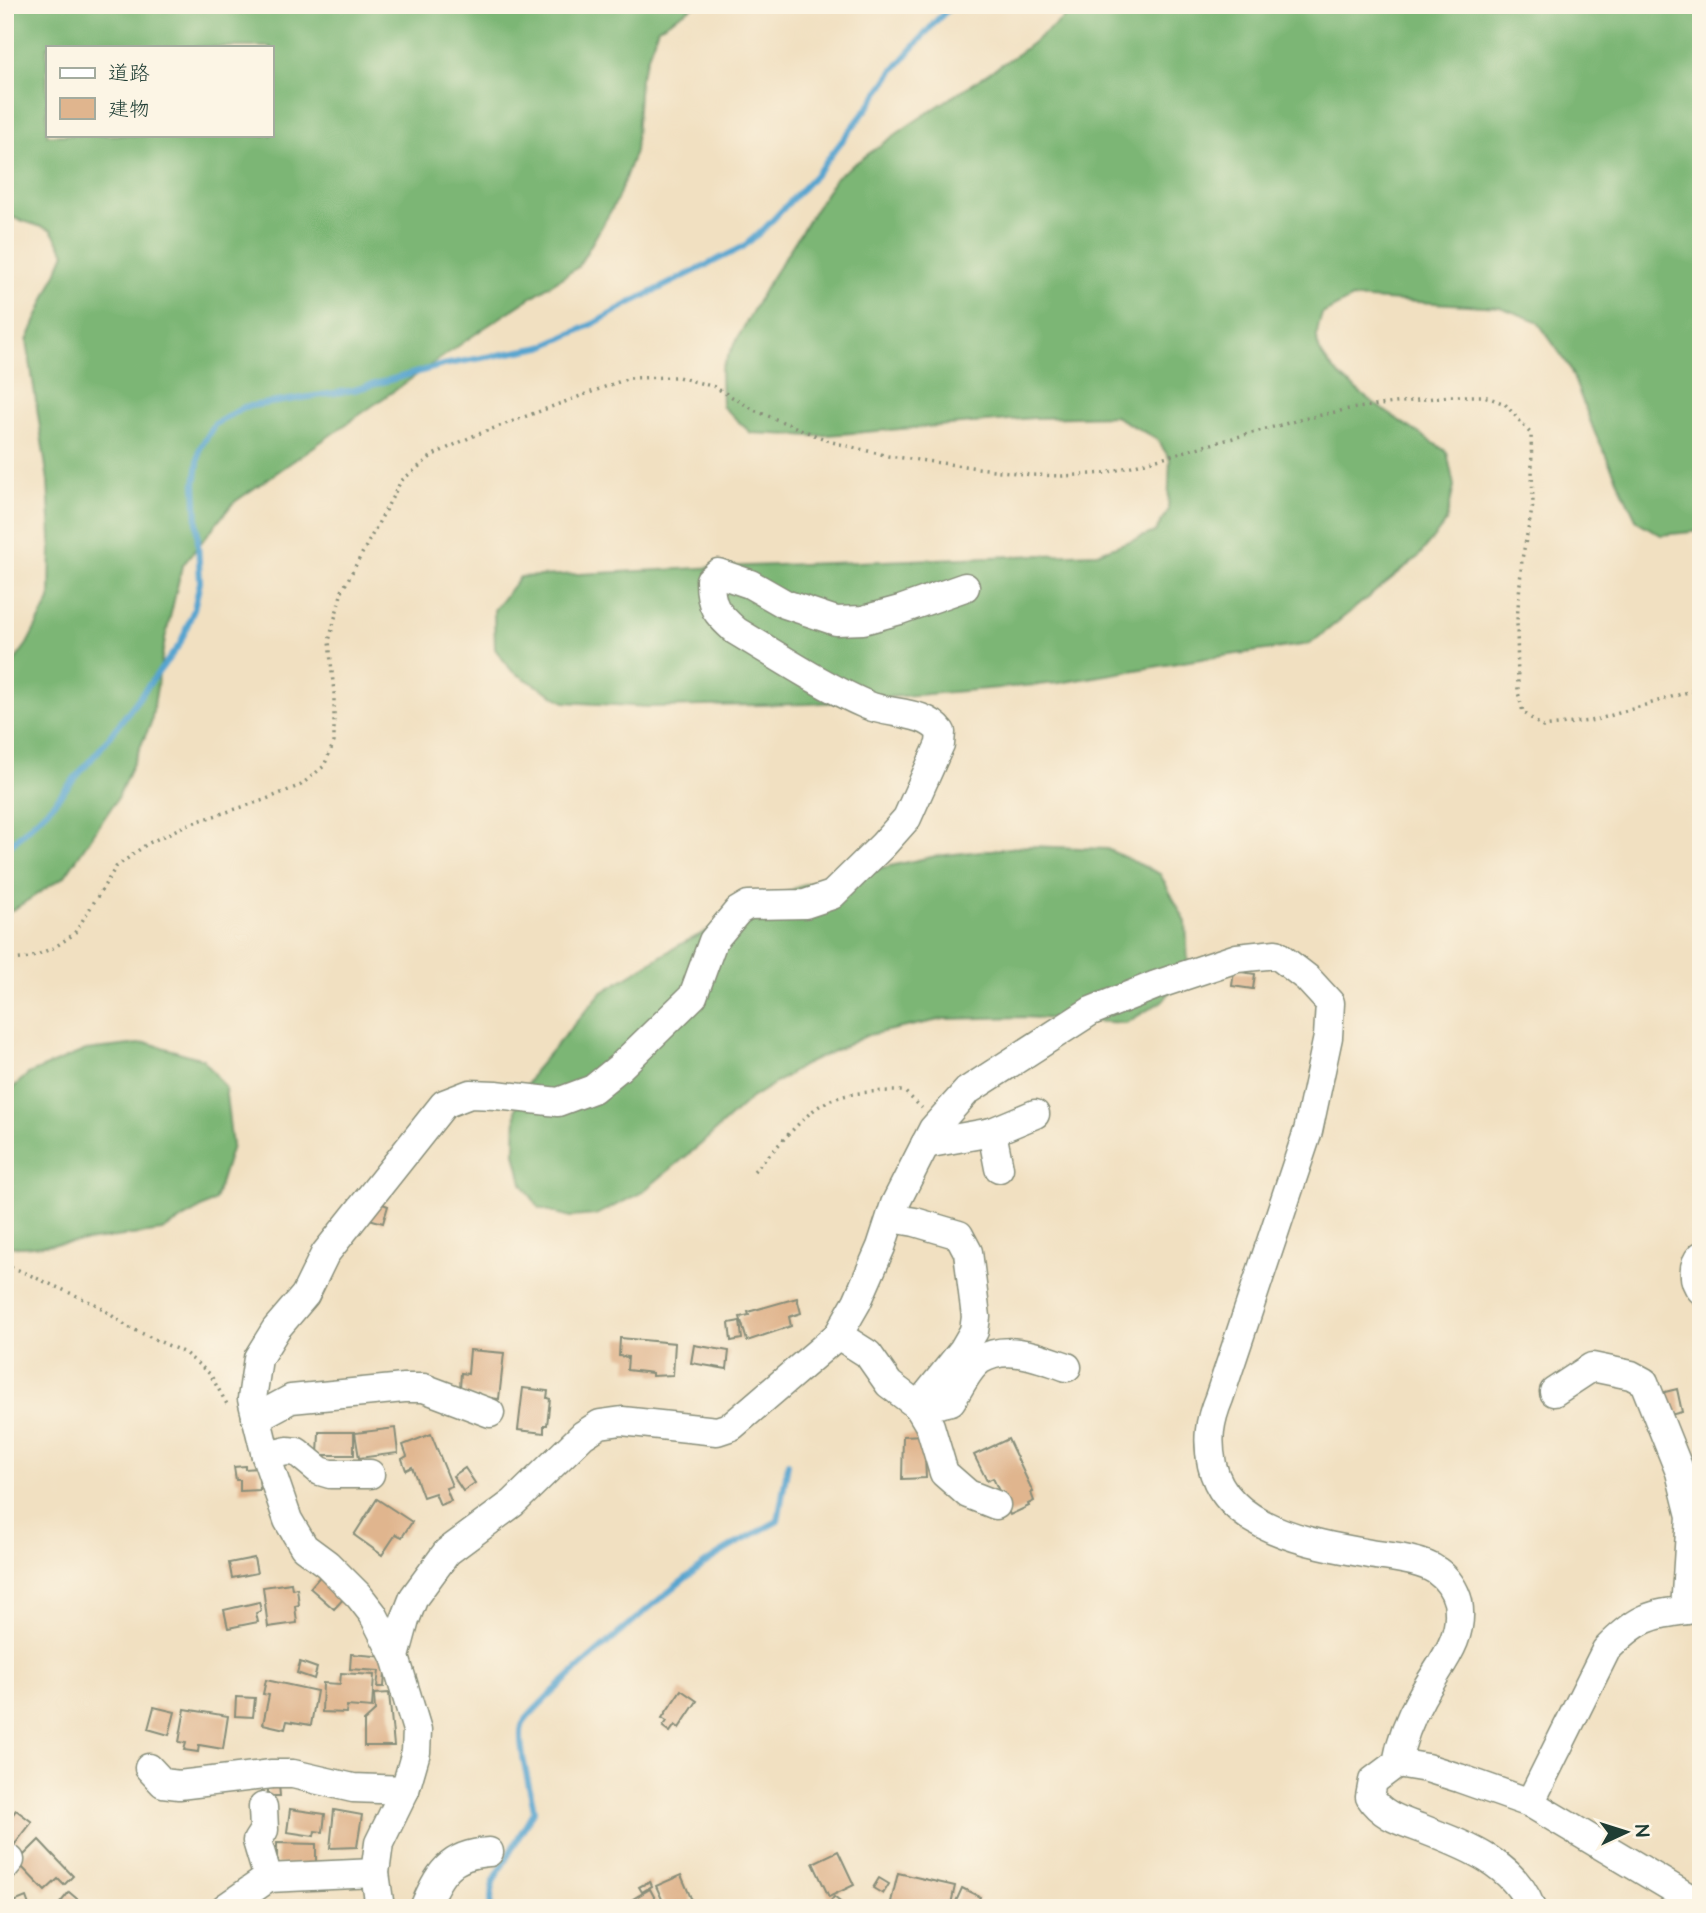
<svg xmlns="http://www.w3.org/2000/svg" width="1706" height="1913" viewBox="0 0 1706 1913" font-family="'Architects Daughter','Klee One',sans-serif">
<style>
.forest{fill:#7bb674;stroke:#4d7a54;stroke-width:2;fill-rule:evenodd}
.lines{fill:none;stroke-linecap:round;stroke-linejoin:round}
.stream{stroke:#56a4cf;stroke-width:6}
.building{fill:#e0b58e}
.minor-casing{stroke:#888e7a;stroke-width:31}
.path{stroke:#888e7a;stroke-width:3.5;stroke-dasharray:2 5;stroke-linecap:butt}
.minor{stroke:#fff;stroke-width:28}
</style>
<rect width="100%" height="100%" fill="#fcf5e5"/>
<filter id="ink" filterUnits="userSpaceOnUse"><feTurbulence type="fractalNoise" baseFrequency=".0143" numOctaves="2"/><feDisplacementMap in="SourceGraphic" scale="14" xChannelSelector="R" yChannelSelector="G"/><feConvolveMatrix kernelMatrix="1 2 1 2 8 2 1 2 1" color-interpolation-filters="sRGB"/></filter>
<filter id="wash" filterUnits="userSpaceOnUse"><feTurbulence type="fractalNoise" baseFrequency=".00686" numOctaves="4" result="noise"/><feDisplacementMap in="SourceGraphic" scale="28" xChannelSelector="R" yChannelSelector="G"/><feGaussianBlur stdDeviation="1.57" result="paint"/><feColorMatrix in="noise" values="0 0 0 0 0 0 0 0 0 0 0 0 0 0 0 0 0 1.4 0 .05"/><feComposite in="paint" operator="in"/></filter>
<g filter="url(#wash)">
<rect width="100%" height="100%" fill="#f1e0c1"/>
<!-- forest -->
<g class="forest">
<path d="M5,5H696L658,28L640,79L635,151L617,200L578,267L484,328L233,503L182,566L165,639L151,723L117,799L65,876L5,915V674L27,644L50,600L51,538L48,481L27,341L65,253L51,230L5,215ZM47,47H271V135H47Z"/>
<path d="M1080,5H1701V531L1661,535L1637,521L1595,433L1569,366L1537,321L1500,307L1352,298L1322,314C1318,326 1314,339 1320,351C1336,385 1414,429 1447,452L1454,486L1446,522L1418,557L1310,644L1201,659L1059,683L810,704L649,707L565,702L512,671L495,649L494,610L520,577L720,567L1097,553L1155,532L1168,511L1170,459L1157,439L1115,416L1033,418L816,436L751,433L722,406L721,369L764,290L836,177L909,125L1022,51Z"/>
<polygon points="1028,846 1107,849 1160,874 1186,922 1188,968 1164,1000 1126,1023 1023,1017 944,1019 868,1035 804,1065 750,1099 700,1145 641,1193 596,1215 570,1217 539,1208 522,1183 515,1153 516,1108 534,1071 601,993 681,944 802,885 936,856"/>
<polygon points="148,1043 203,1059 225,1087 232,1146 215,1200 162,1231 77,1242 22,1247 5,1246 5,1095 28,1074 86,1050"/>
</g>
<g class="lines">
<!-- stream -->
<g class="stream">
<polyline points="5,850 51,806 100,749 180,644 194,609 200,582 195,484 200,448 215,424 244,407 354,390 443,365 542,347 593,324 630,303 743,247 764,229 817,173 869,106 893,71 937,20 953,5"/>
<path d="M490,1908L493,1882L534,1810C531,1791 517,1743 522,1726C527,1708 688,1573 713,1558C734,1544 756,1533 778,1521L788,1463"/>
</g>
</g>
<g id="blocks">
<!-- building -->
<g class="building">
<polygon points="1234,971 1255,974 1253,989 1232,986"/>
<polygon points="371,1200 388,1206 383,1223 366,1218"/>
<polygon points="797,1298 801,1313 789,1317 791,1326 747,1341 740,1317 749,1315 748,1312"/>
<polygon points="740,1321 742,1339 731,1341 729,1323"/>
<polygon points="620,1338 675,1343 673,1375 652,1376 652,1373 627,1370 628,1357 619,1356"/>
<polygon points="694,1345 729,1351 727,1369 691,1363"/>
<polygon points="470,1350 504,1353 499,1399 466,1395 466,1389 460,1388 461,1373 468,1374"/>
<polygon points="523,1388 548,1391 547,1398 550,1399 547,1425 544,1425 544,1433 518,1430"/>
<polygon points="1677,1389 1682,1412 1662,1417 1657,1394"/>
<polygon points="395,1428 398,1453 359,1458 355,1433"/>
<polygon points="319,1432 354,1432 354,1455 318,1455"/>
<polygon points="431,1434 452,1486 446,1488 451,1501 440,1505 435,1493 423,1497 412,1467 406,1470 402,1459 407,1456 403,1445"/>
<polygon points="924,1435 926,1478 902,1479 903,1436"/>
<polygon points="1008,1439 1033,1492 1031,1493 1034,1501 1028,1504 1029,1506 1010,1515 993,1478 987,1481 974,1455"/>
<polygon points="245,1466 245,1469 258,1468 260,1490 240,1491 240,1480 236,1480 234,1467"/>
<polygon points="465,1468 475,1483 463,1491 453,1476"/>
<polygon points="377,1499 412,1522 402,1537 396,1534 382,1555 354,1535"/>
<polygon points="254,1558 257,1573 232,1578 229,1563"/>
<polygon points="322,1574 346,1596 334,1609 310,1588"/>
<polygon points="291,1583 292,1589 297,1588 299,1605 295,1606 297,1623 268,1627 263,1587"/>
<polygon points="259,1602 261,1611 256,1613 258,1622 228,1628 224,1610"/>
<polygon points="351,1654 386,1657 384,1687 377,1687 379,1671 350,1669"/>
<polygon points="300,1662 317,1668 314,1679 297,1673"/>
<polygon points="341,1673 374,1675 372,1708 347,1706 346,1713 322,1712 323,1683 340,1684"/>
<polygon points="266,1680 317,1691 311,1725 287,1721 285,1729 263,1724 269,1695 263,1694"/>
<polygon points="681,1690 697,1701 679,1728 675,1725 670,1732 663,1727 667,1721 662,1718"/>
<polygon points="389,1693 394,1746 364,1746 364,1721 375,1711 374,1694"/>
<polygon points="236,1697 255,1698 253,1717 235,1716"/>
<polygon points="154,1707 175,1712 169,1735 148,1729"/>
<polygon points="185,1709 228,1716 223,1749 199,1745 198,1752 184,1750 186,1743 179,1742"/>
<polygon points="268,1785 279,1785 280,1796 268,1796"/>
<polygon points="290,1809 325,1814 323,1832 315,1831 314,1836 287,1832"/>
<polygon points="16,1810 32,1822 15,1844 12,1841 5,1850 5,1813 11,1817"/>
<polygon points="334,1810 362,1815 357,1847 330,1848"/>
<polygon points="39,1840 73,1876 64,1885 58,1879 45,1891 17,1862"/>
<polygon points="277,1843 316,1844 316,1865 277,1864"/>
<polygon points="838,1851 854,1885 829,1897 813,1863"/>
<polygon points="898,1873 955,1886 951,1904 945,1903 944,1908 916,1908 891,1902"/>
<polygon points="681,1875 691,1898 689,1908 666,1908 656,1886"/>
<polygon points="879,1878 889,1884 883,1894 873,1888"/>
<polygon points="650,1881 652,1886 642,1892 639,1887"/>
<polygon points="962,1888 980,1897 975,1908 953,1908"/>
<polygon points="650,1889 660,1908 623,1908 635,1901 633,1899"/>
<polygon points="69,1892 83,1904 80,1908 56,1908"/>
<polygon points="26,1897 30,1908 11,1908 9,1904"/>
<polygon points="834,1897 844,1905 842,1908 825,1908"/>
<polygon points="776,1900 784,1908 769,1908"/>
</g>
</g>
</g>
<g filter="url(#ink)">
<use href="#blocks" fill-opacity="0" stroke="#888e7a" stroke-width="2"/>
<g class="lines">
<defs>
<g id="minor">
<polyline points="992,1132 999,1168"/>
<polyline points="925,1144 992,1132 1035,1114"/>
<polyline points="891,1218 915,1222 959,1235 968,1252 976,1317 974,1331 963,1350 918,1406 930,1426 944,1473 968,1494 996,1505"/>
<path d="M1701,1256C1692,1265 1693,1281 1701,1290"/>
<path d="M838,1335L868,1354L889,1384L918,1406L934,1405L951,1401C959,1389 968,1368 980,1360C1007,1343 1041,1358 1067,1367"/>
<polyline points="1554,1392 1592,1367 1631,1375 1644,1382 1680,1472 1691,1516 1685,1610"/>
<polyline points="256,1418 291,1399 404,1388 424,1388 490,1413"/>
<polyline points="266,1456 287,1451 297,1452 320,1471 330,1474 370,1474"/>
<path d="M395,1657L373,1614L359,1596L327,1564L304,1547L288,1520L266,1456L252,1399L258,1358L276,1329L305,1295L325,1254L444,1104L470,1094L496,1095L558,1102L593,1089L620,1067L693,996L713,941L738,911L748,905L805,904L832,895L883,845L907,818L940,744L941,732C925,710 889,715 867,705C821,685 778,656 736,631C716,613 710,607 710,580L718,573L750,584L785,604L836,621L863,620L900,610L965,587"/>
<polyline points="1397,1763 1427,1768 1459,1778 1530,1803 1701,1905"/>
<polyline points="149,1768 163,1783 179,1785 272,1774 293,1774 353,1788 405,1790"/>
<path d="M1530,1803L1606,1650C1642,1613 1652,1615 1701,1608"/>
<polyline points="263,1807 264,1830 257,1841 268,1878 375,1873"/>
<polyline points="5,1866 10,1860"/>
<polyline points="225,1908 268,1878"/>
<path d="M380,1908L375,1873L379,1843L405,1790L416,1752L417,1730L395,1657L405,1620L414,1597L447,1552L513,1503L583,1435L600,1424L622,1421L717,1431L732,1426L838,1335L857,1302L881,1247L895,1204L933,1129L967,1091L1091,1011L1156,985L1237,958L1276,954L1307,978L1330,1003L1328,1037L1308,1131L1219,1398C1209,1422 1207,1440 1212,1465C1227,1532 1320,1545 1376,1555C1393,1557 1424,1561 1437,1571C1447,1578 1455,1590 1458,1602C1465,1641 1438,1666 1421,1698C1409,1719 1401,1740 1397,1763L1373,1781L1370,1797C1381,1815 1401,1821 1420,1828C1461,1844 1514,1862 1531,1908"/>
<path d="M424,1908C438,1875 449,1854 489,1852"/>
</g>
</defs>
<!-- minor casing -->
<use href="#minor" class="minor-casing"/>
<!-- path -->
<g class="path">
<polyline points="5,961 30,958 55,947 74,934 116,867 147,844 186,825 264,800 301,785 324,766 334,742 334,693 329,641 342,591 401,481 433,455 473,436 629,378 678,377 715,387 756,411 832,442 888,456 1031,475 1063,476 1106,473 1299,420 1349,409 1449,396 1484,396 1505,404 1531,434 1533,505 1522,559 1517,620 1518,692 1523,712 1543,727 1596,720 1701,688"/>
<path d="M754,1171C774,1151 793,1127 815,1109C839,1091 875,1091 904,1091L922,1108"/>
<polyline points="5,1264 97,1305 128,1327 185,1353 210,1374 228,1406"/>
</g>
<!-- minor -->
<use href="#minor" class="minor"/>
</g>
</g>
<!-- margin -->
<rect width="1706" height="1913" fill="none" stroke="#fcf5e5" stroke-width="28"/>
<!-- legend -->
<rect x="46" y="46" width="228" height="91" fill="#fcf5e5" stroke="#a4ab9e" stroke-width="2"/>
<rect x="60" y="68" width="35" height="10" fill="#ffffff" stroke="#a4ab9e" stroke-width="2"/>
<text x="108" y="80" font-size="21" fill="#1f3d34">道路</text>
<rect x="60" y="98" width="35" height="21" fill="#e0b58e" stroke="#a4ab9e" stroke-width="2"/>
<text x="108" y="116" font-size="21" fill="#1f3d34">建物</text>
<!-- north arrow -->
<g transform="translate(1626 1832) rotate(86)" stroke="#fcf5e5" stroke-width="5" paint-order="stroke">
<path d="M0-5L12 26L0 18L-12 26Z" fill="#1f3d34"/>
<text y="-10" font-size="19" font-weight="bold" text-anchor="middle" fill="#1f3d34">N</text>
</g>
</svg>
